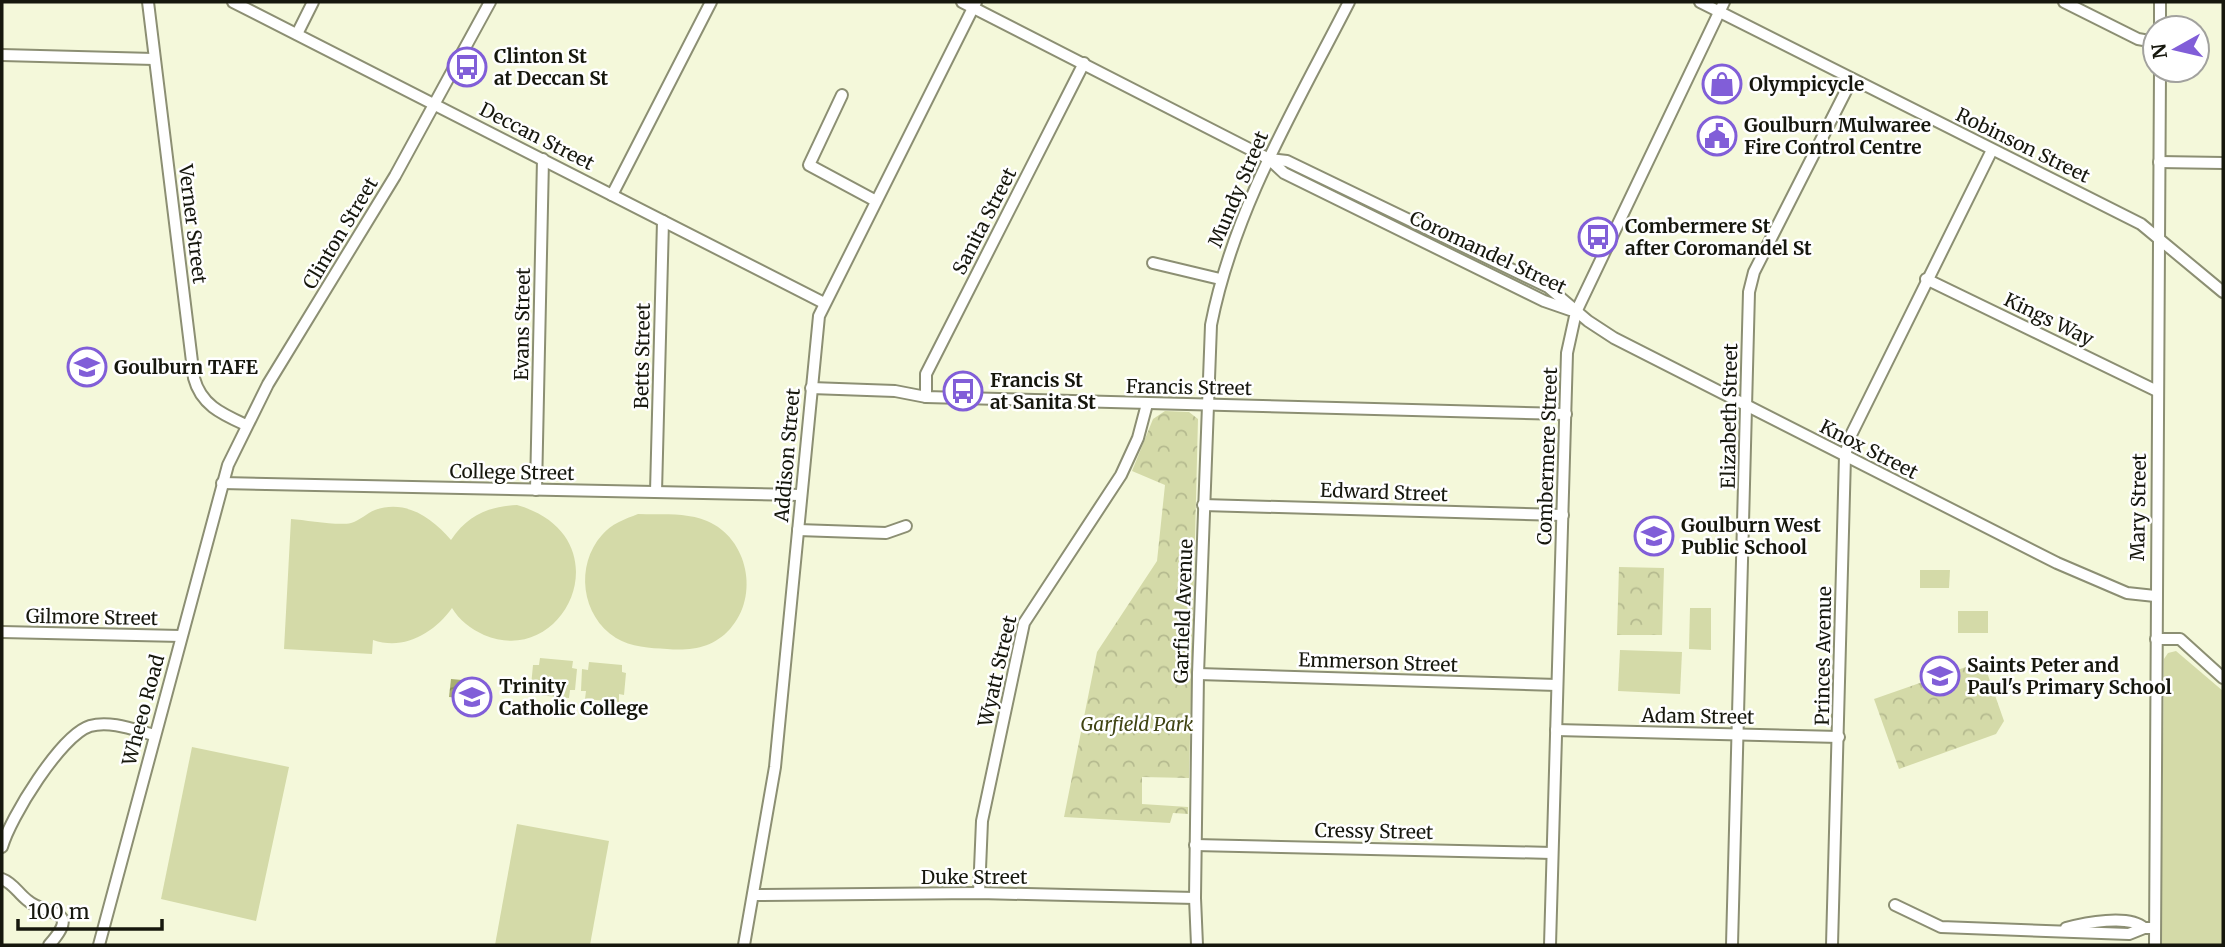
<svg xmlns="http://www.w3.org/2000/svg" width="2225" height="947" viewBox="0 0 2225 947" font-family="Merriweather,serif">
<style>
.grass{fill:#d4daa8}
.park{fill:url(#park-crowns)}
.water{fill:url(#water-waves)}
.lines{fill:none;stroke-linecap:round;stroke-linejoin:round}
.minor-casing{stroke:#8c8f73;stroke-width:14}
.minor{stroke:#fff;stroke-width:10}
.labels{text-anchor:middle;dominant-baseline:central;stroke-width:5;stroke-linejoin:round;paint-order:stroke}
.poi-label{font-size:19px;font-weight:bold;fill:#16170d;stroke:#fff;text-anchor:start}
.street-label{font-size:19px;fill:#16170d;stroke:#fff}
.park-label{font-size:19px;font-style:italic;fill:#404413;stroke:#fff}
</style>
<defs>
<pattern id="park-crowns" width="20" height="18" patternUnits="userSpaceOnUse" patternTransform="scale(1.75)"><rect width="20" height="18" fill="#d4daa8"/><path d="M2 6a3 3 0 1 1 6 0M12 15a3 3 0 1 1 6 0" fill="none" stroke="#b5ba8f"/></pattern>
<pattern id="water-waves" width="16" height="10" patternUnits="userSpaceOnUse" patternTransform="scale(1.75)"><rect width="16" height="10" fill="#a8af6f"/><path d="M0 5q4-4 8 0t8 0" fill="none" stroke="#888d5a"/></pattern>
</defs>
<rect width="100%" height="100%" fill="#f4f8da"/>
<!-- grass -->
<g class="grass">
<path d="M517,505C625,536 567,670 484,635C471,629 459,620 452,608C434,633 404,651 373,640L372,654L284,649L291,519C306,520 338,526 351,523C359,521 367,513 375,510C406,499 432,518 451,540C468,515 487,507 517,505Z"/>
<path d="M638,514C660,515 686,512 707,521C748,538 760,596 730,629C713,648 691,651 667,649C650,648 631,647 616,638C581,616 575,565 602,535C611,524 625,519 638,514Z"/>
<polygon points="1920,570 1950,570 1949,588 1920,588"/>
<polygon points="1690,608 1711,608 1711,650 1689,649"/>
<rect x="1958" y="611" width="30" height="22"/>
<polygon points="1620,650 1682,652 1680,694 1618,691"/>
<polygon points="2176,651 2223,691 2222,945 2161,945 2164,659 2168,653"/>
<polygon points="540,658 573,661 572,668 577,669 575,690 570,690 569,698 536,695 536,687 531,686 533,665 539,665"/>
<polygon points="589,662 622,665 622,672 626,673 624,695 619,694 619,702 585,699 586,691 581,691 582,669 588,670"/>
<polygon points="192,747 289,767 256,921 161,899"/>
<polygon points="517,824 609,841 590,945 495,945"/>
</g>
<!-- park -->
<g class="park">
<polygon points="1165,411 1189,412 1198,419 1189,778 1142,777 1142,804 1188,807 1188,814 1173,813 1170,823 1064,817 1097,652 1157,561 1165,485 1132,471 1153,419"/>
<polygon points="1619,567 1664,568 1662,635 1617,635"/>
<polygon points="1983,661 2004,721 1996,734 1899,769 1874,699"/>
</g>
<!-- water -->
<polygon class="water" points="451,679 484,682 482,700 449,697"/>
<g class="lines">
<defs>
<g id="minor">
<path d="M148,2L194,378C201,405 222,414 246,425"/>
<polyline points="233,2 824,303"/>
<polyline points="962,2 1269,159 1284,173 1544,301 1570,310"/>
<polyline points="1700,2 2141,224 2223,292"/>
<polyline points="2064,2 2138,39 2155,42"/>
<polyline points="2160,28 2160,2"/>
<polyline points="297,34 313,2"/>
<polyline points="2,55 154,59"/>
<polyline points="842,95 809,165 876,201"/>
<polyline points="1269,159 1287,161 1548,287 1588,321 1614,338 2057,563 2127,593 2155,596"/>
<polyline points="2159,162 2223,163"/>
<polyline points="612,195 711,2"/>
<polyline points="1153,263 1220,279"/>
<polyline points="1926,279 2157,391"/>
<polyline points="811,388 895,391 926,397 1566,414"/>
<polyline points="926,397 926,374 1084,63"/>
<polyline points="222,483 801,495"/>
<polyline points="536,490 543,159"/>
<polyline points="656,492 663,221"/>
<polyline points="1203,505 1563,515"/>
<polyline points="798,530 886,533 906,526"/>
<polyline points="2,632 181,636"/>
<polyline points="2156,639 2180,639 2223,678"/>
<polyline points="1198,674 1557,685"/>
<polyline points="1556,730 1839,737"/>
<polyline points="1195,845 1552,853"/>
<path d="M2,847C10,818 61,735 90,726C110,720 135,730 154,735"/>
<path d="M2,879C13,883 18,893 27,900C46,917 83,907 49,945"/>
<polyline points="979,893 982,821 1024,623 1121,475 1138,438 1147,404"/>
<polyline points="753,895 979,893 1195,898"/>
<polyline points="1895,905 1941,927 2129,934 2144,928 2155,928"/>
<path d="M2066,928C2084,923 2129,914 2144,928"/>
<polyline points="99,945 228,465 268,384 395,176 490,2"/>
<polyline points="744,945 775,767 819,316 976,2"/>
<path d="M1197,945L1195,898L1198,674L1211,325C1234,208 1296,106 1349,2"/>
<polyline points="1550,945 1567,353 1576,312 1724,2"/>
<polyline points="1732,945 1749,292 1754,272 1852,79"/>
<polyline points="1832,945 1845,456 1850,437 1992,150"/>
<polyline points="2155,945 2160,70"/>
</g>
</defs>
<!-- minor casing -->
<use href="#minor" class="minor-casing"/>
<!-- minor -->
<use href="#minor" class="minor"/>
</g>
<!-- icons -->
<defs>
<symbol id="bus-ring" viewBox="-11 -11 22 22"><circle r="9.5" fill="#fff" stroke="#815ed8" stroke-width="1.5"/><path d="M-5-6H5V4H4V6H2V4H-2V6H-4V4H-5ZM-3.5-4V0h7V-4ZM-3.5 1.2v1.5H-2V1.2ZM2 1.2v1.5H3.5V1.2Z" fill="#815ed8"/></symbol>
<symbol id="shop-ring" viewBox="-11 -11 22 22"><circle r="9.5" fill="#fff" stroke="#815ed8" stroke-width="1.5"/><path d="M-5-2.5h2.3a2.7 3.5 0 0 1 5.4 0H5L5.5 6h-11ZM-1.5-2.5h3a1.5 2.3 0 0 0-3 0Z" fill="#815ed8"/></symbol>
<symbol id="civic-ring" viewBox="-11 -11 22 22"><circle r="9.5" fill="#fff" stroke="#815ed8" stroke-width="1.5"/><path d="M-.6-6.5H3V-4.5H.6V-3L4-1V1h2V6H-6V1h2V-1L-.6-3ZM-1.2 2.5V6h2.4V2.5Z" fill="#815ed8"/></symbol>
<symbol id="university-ring" viewBox="-11 -11 22 22"><circle r="9.5" fill="#fff" stroke="#815ed8" stroke-width="1.5"/><path d="M0-5L7-2L0 1L-7-2ZM-4 1L0 2.5L4 1V4Q0 6-4 4Z" fill="#815ed8"/></symbol>
<symbol id="school-ring" viewBox="-11 -11 22 22"><circle r="9.5" fill="#fff" stroke="#815ed8" stroke-width="1.5"/><path d="M0-5L7-2L0 1L-7-2ZM-4 1L0 2.5L4 1V4Q0 6-4 4Z" fill="#815ed8"/></symbol>
</defs>
<g fill-rule="evenodd">
<use href="#bus-ring" x="445" y="45" width="44" height="44"/>
<use href="#shop-ring" x="1700" y="62" width="44" height="44"/>
<use href="#civic-ring" x="1695" y="114" width="44" height="44"/>
<use href="#bus-ring" x="1576" y="215" width="44" height="44"/>
<use href="#university-ring" x="65" y="345" width="44" height="44"/>
<use href="#bus-ring" x="941" y="369" width="44" height="44"/>
<use href="#school-ring" x="1632" y="514" width="44" height="44"/>
<use href="#school-ring" x="1918" y="654" width="44" height="44"/>
<use href="#school-ring" x="450" y="675" width="44" height="44"/>
</g>
<g class="labels">
<!-- poi labels -->
<g class="poi-label">
<text x="494" y="56">Clinton St<tspan x="494" dy="22">at Deccan St</tspan></text>
<text x="1749" y="84">Olympicycle</text>
<text x="1744" y="125">Goulburn Mulwaree<tspan x="1744" dy="22">Fire Control Centre</tspan></text>
<text x="1625" y="226">Combermere St<tspan x="1625" dy="22">after Coromandel St</tspan></text>
<text x="114" y="367">Goulburn TAFE</text>
<text x="990" y="380">Francis St<tspan x="990" dy="22">at Sanita St</tspan></text>
<text x="1681" y="525">Goulburn West<tspan x="1681" dy="22">Public School</tspan></text>
<text x="1967" y="665">Saints Peter and<tspan x="1967" dy="22">Paul's Primary School</tspan></text>
<text x="499" y="686">Trinity<tspan x="499" dy="22">Catholic College</tspan></text>
</g>
<!-- street labels -->
<g class="street-label">
<text transform="translate(537 136) rotate(27)">Deccan Street</text>
<text transform="translate(2023 145) rotate(26)">Robinson Street</text>
<text transform="translate(1238 189) rotate(-67)">Mundy Street</text>
<text transform="translate(984 221) rotate(-63)">Sanita Street</text>
<text transform="translate(193 224) rotate(83)">Verner Street</text>
<text transform="translate(340 233) rotate(-59)">Clinton Street</text>
<text transform="translate(1488 252) rotate(25)">Coromandel Street</text>
<text transform="translate(2049 319) rotate(26)">Kings Way</text>
<text transform="translate(522 324) rotate(-89)">Evans Street</text>
<text transform="translate(642 356) rotate(-89)">Betts Street</text>
<text transform="translate(1189 387) rotate(1)">Francis Street</text>
<text transform="translate(1729 416) rotate(-89)">Elizabeth Street</text>
<text transform="translate(1869 449) rotate(27)">Knox Street</text>
<text transform="translate(787 455) rotate(-85)">Addison Street</text>
<text transform="translate(1547 456) rotate(-88)">Combermere Street</text>
<text transform="translate(512 472) rotate(1)">College Street</text>
<text transform="translate(1384 492) rotate(2)">Edward Street</text>
<text transform="translate(2138 507) rotate(-89)">Mary Street</text>
<text transform="translate(1183 611) rotate(-88)">Garfield Avenue</text>
<text transform="translate(92 617) rotate(1)">Gilmore Street</text>
<text transform="translate(1823 656) rotate(-89)">Princes Avenue</text>
<text transform="translate(1378 662) rotate(2)">Emmerson Street</text>
<text transform="translate(997 671) rotate(-77)">Wyatt Street</text>
<text transform="translate(143 710) rotate(-75)">Wheeo Road</text>
<text transform="translate(1698 716) rotate(1)">Adam Street</text>
<text transform="translate(1374 831) rotate(1)">Cressy Street</text>
<text x="974" y="877">Duke Street</text>
</g>
<!-- park labels -->
<g class="park-label">
<text x="1137" y="724">Garfield Park</text>
</g>
</g>
<!-- border -->
<rect width="2225" height="947" fill="none" stroke="#16170d" stroke-width="7"/>
<!-- north arrow -->
<g transform="translate(2176 49) rotate(262)"><circle r="33" fill="#ffffff" stroke="#a2a29e" stroke-width="2"/>
<path d="M0-5L12 26L0 18L-12 26Z" fill="#815ed8"/>
<text y="-10" font-size="19" font-weight="bold" text-anchor="middle" fill="#16170d">N</text>
</g>
<!-- scale -->
<path d="M18 919v10h144v-10" fill="none" stroke="#16170d" stroke-width="3.5"/>
<text x="28" y="919" font-size="21" fill="#16170d" stroke="#ffffff" stroke-width="5" paint-order="stroke">100 m</text>
</svg>
